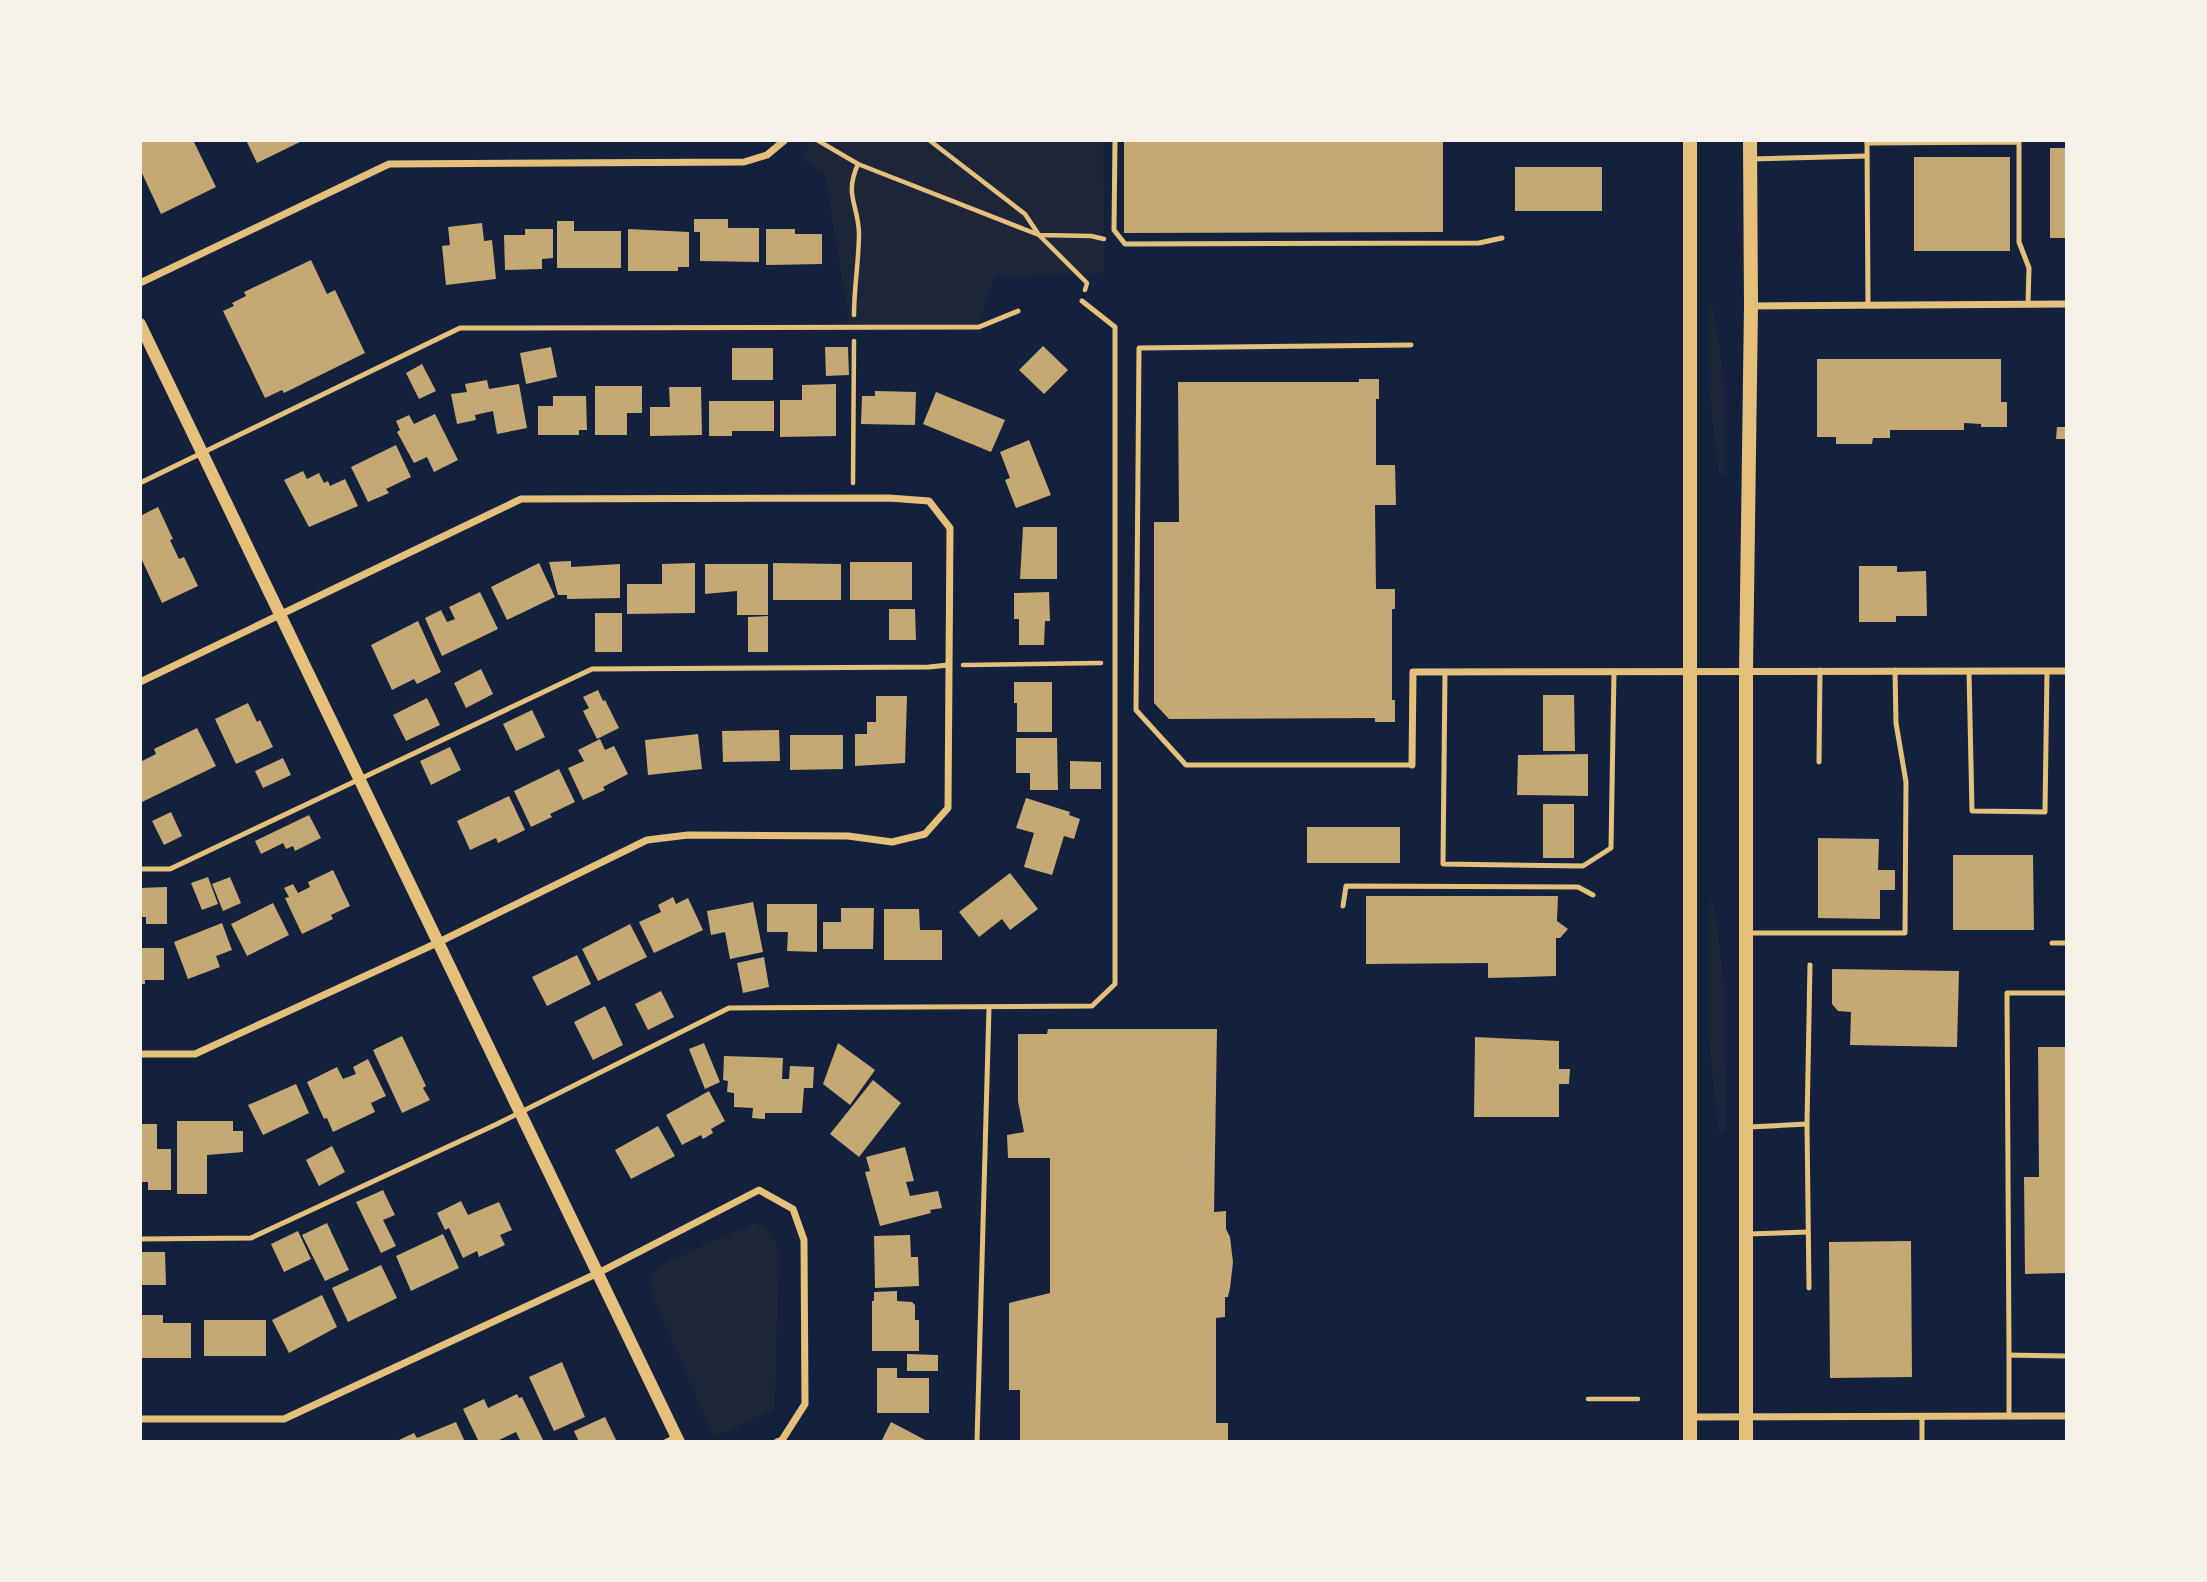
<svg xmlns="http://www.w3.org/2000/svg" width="2207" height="1582" viewBox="0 0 2207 1582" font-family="Manrope,sans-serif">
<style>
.green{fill:#1d2539}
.building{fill:#c6a872}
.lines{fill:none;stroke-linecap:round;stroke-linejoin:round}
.path{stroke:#e5c07b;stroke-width:4.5}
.service{stroke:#e5c07b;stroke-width:5}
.minor{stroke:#e5c07b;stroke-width:7}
.tertiary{stroke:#e5c07b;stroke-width:12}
.secondary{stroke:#e5c07b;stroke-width:14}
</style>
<rect width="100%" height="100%" fill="#14213d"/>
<!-- green -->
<g class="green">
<polygon points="812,140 1103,140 1104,273 994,278 979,327 850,328 825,175 800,158"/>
<polygon points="1709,305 1713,305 1725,386 1725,476 1719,476 1708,380"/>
<polygon points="1709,902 1714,902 1725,991 1726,1133 1719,1134 1709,1041"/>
<polygon points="753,1223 768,1229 780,1250 774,1409 714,1437 653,1298 651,1275 664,1264"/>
</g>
<!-- building -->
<g class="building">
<polygon points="140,140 193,140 216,187 161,214 140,169"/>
<polygon points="246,140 304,140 257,163"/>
<polygon points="1124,140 1443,140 1443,232 1124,233"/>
<rect x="2050" y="148" width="17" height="90"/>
<rect x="1914" y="157" width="96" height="94"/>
<rect x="1515" y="167" width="87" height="44"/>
<polygon points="694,219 728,219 728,228 759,228 759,262 700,261 700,232 694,232"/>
<polygon points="557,221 574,221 574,231 621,231 621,268 557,268"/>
<polygon points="482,223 484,241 492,240 496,279 446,285 442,246 450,245 448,227"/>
<polygon points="525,229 553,229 553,258 542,259 542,269 505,270 504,235 525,235"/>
<polygon points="628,229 689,232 689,267 678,267 678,271 628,271"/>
<polygon points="766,229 795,229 795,234 822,234 822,264 766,265"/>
<polygon points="311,260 327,294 335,290 365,353 284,393 282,390 265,398 223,311 234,306 232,303 246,296 244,292"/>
<polygon points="1043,346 1068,370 1044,394 1019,370"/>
<polygon points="551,347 557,377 526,384 520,353"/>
<polygon points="825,347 848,347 849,375 826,376"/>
<rect x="732" y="348" width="41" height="32"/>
<polygon points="1817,359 2001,359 2001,402 2007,402 2007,427 1981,427 1981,424 1964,423 1964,430 1890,430 1890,438 1873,438 1872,444 1836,444 1836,437 1817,437"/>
<polygon points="422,364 436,391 419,399 406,373"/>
<polygon points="1359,379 1379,379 1379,399 1376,399 1376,465 1395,465 1396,505 1375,505 1376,589 1395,589 1395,609 1392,609 1392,700 1395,700 1395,722 1375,722 1375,718 1169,719 1154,703 1154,522 1179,522 1178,382 1359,382"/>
<polygon points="487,380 489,389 519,384 527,428 497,434 493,411 475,415 476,420 457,424 451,394 467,392 465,384"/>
<polygon points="836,384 836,436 780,437 780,400 802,400 802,385"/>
<polygon points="595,386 642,386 642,413 627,413 627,435 595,435"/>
<polygon points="669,387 701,387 702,435 650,436 650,407 670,407"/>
<polygon points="875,391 916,392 915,425 861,424 862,396 875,396"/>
<polygon points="936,392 1005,420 991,452 923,424"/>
<polygon points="553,396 586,396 587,430 579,430 579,435 538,435 538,406 553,406"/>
<polygon points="709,401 774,401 774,431 732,431 732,436 709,436"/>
<polygon points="435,414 458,460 434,472 427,457 414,463 397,432 400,430 396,421 409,415 414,424"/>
<polygon points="2057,427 2067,427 2067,439 2056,439"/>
<polygon points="1029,440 1051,495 1016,508 1005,480 1010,478 1000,452"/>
<polygon points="396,445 411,477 386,489 389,493 368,502 351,467"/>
<polygon points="303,471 307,479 319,473 324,483 328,481 330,486 345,479 358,506 309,527 284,480"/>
<polygon points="158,507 173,539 170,540 179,559 184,557 198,586 162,603 140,556 140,516"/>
<polygon points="1023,527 1057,527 1057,579 1020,579"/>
<polygon points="571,561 571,567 620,564 620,598 567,599 567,595 558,595 549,562"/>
<rect x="850" y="562" width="62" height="38"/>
<polygon points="539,563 555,597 507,620 491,587"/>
<polygon points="695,563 695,613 627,614 627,584 662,584 662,564"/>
<polygon points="773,563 841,564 841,600 773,600"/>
<polygon points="705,564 768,564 768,615 737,615 737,591 705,594"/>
<polygon points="1859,566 1897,566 1897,572 1926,571 1927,616 1896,616 1896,622 1859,622"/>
<polygon points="480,592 498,629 442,656 425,618 441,610 447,622 455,619 449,607"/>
<polygon points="1049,592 1050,621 1045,621 1044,645 1019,645 1019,619 1014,619 1014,593"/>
<polygon points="889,609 915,609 916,640 889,640"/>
<rect x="595" y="613" width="27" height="39"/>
<polygon points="768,616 768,652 748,652 748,617"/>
<polygon points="418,621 441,672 417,684 414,679 392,690 371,645"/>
<polygon points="481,669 493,694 466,708 454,683"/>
<polygon points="1014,682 1052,682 1052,732 1017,732 1017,703 1014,703"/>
<polygon points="598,690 603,701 605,700 619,728 597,739 583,711 589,708 583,697"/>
<polygon points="1543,695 1574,695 1575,751 1543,751"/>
<polygon points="876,696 907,696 905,763 855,766 855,734 867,734 867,722 876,722"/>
<polygon points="427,698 440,725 406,741 393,715"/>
<polygon points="248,703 257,722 260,720 273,747 236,764 215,719"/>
<polygon points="532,710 545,737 516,751 503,724"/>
<polygon points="197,728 216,766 142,802 140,797 140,762 156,754 154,749"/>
<polygon points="779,730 780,761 723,762 722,731"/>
<polygon points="698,734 702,769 648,775 645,740"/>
<polygon points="790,735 843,735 843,769 790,770"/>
<polygon points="1016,738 1057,738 1058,790 1030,790 1030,773 1016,773"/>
<polygon points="600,739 605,750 614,746 628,774 603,787 605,790 583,800 568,768 584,761 578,750"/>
<polygon points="450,747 461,770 431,785 420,761"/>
<polygon points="1588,754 1588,796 1517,795 1518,755"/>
<polygon points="283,758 291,775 263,788 255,771"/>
<polygon points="1070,761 1101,762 1101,789 1070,789"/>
<polygon points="559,769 575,802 550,814 552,817 531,827 514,791"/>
<polygon points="509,796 525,830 498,843 496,838 470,850 457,821"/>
<polygon points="1026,798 1070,812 1069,815 1080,819 1074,839 1064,836 1052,875 1024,867 1034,833 1016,828"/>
<rect x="1543" y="804" width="31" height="54"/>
<polygon points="171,812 182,836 164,845 152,821"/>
<polygon points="309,815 321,838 295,851 293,846 286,849 283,843 261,854 255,841"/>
<rect x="1307" y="827" width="93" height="36"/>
<polygon points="1818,838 1879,839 1878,870 1895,870 1895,890 1880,890 1880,919 1818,918"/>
<polygon points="1953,855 2033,855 2034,930 1953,930"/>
<polygon points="333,870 350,906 331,915 333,919 302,934 285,898 289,897 284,888 293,884 298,893 310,887 308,882"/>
<polygon points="1010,873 1038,909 1010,930 1002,919 979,937 959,912"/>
<polygon points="208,877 218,904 202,910 191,883"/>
<polygon points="230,877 241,903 223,911 212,884"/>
<polygon points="167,887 167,924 146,924 146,917 140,917 140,888"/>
<polygon points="1366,896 1558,896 1557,921 1568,929 1560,938 1556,938 1556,976 1488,978 1488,963 1366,964"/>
<polygon points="673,897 676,904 688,898 703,930 654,953 639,922 661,912 658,905"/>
<polygon points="753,902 763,952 730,959 725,932 711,935 707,911"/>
<polygon points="273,903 289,935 247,956 231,924"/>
<polygon points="767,904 817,904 817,952 787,951 788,932 767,932"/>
<polygon points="841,908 874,908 873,949 823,949 823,922 841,922"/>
<polygon points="884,909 919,909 920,930 942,930 942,960 884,960"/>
<polygon points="222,923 232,950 216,956 220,967 188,979 174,942"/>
<polygon points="630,924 647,957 598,981 582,949"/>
<polygon points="140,948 164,948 164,980 145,980 145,984 140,984"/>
<polygon points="577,955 591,984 547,1006 532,977"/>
<polygon points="764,957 769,987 743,993 737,963"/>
<polygon points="1832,969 1959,971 1957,1047 1850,1045 1851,1012 1838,1011 1832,1004"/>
<polygon points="661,991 674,1017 648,1030 635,1004"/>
<polygon points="605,1006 623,1045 593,1060 574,1022"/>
<polygon points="1048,1029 1217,1029 1214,1212 1226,1211 1226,1229 1230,1237 1233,1262 1230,1288 1228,1297 1225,1297 1225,1317 1216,1318 1216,1423 1228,1423 1228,1442 1020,1442 1020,1390 1009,1390 1009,1303 1050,1293 1050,1158 1008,1158 1007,1135 1024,1132 1018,1101 1018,1034 1047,1034"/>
<polygon points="402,1036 426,1086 423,1088 430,1100 402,1113 373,1050"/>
<polygon points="1475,1037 1559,1041 1559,1069 1570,1069 1569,1084 1559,1084 1559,1117 1474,1117"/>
<polygon points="704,1043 720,1082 705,1089 689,1049"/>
<polygon points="838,1043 875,1070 850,1105 823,1084"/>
<polygon points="2038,1047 2067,1047 2067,1273 2025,1274 2024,1177 2039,1177"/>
<polygon points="724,1056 783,1058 782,1079 789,1079 790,1066 814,1067 813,1088 804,1088 802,1113 765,1113 765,1119 752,1118 753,1108 734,1107 734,1093 727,1092 728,1081 723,1080"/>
<polygon points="368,1059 386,1096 371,1103 375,1112 333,1132 327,1118 324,1119 307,1082 337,1067 343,1079 356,1074 353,1067"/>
<polygon points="873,1080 901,1103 859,1157 830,1134"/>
<polygon points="296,1084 309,1113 263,1135 248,1105"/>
<polygon points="709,1091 725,1121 711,1129 713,1133 703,1139 701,1135 682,1145 666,1115"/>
<polygon points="177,1121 233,1121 233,1131 243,1131 243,1152 207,1155 207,1194 177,1194"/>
<polygon points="140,1124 157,1124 157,1149 171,1149 171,1190 148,1190 148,1182 140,1182"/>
<polygon points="658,1126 675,1156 631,1179 615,1150"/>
<polygon points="332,1146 345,1172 319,1186 306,1160"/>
<polygon points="905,1147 914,1181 906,1182 910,1196 938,1191 942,1208 930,1210 931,1213 880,1226 865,1172 870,1171 866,1157"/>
<polygon points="383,1190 395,1215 383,1220 396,1246 381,1253 356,1202"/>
<polygon points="461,1201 468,1215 499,1202 512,1230 500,1235 505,1245 479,1257 477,1251 463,1258 449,1228 445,1230 437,1213"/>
<polygon points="327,1223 349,1270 325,1281 302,1235"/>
<polygon points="298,1231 311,1259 284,1272 271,1244"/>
<polygon points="443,1234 459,1268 411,1291 396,1256"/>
<polygon points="910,1235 911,1257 918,1257 919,1286 875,1288 874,1236"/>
<polygon points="1911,1241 1912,1377 1830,1378 1829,1242"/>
<polygon points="140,1252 165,1252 166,1285 140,1285"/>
<polygon points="381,1265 397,1298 348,1322 332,1288"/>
<polygon points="897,1291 897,1301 912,1302 915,1305 915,1320 919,1320 919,1351 872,1351 872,1301 874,1301 874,1292"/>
<polygon points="322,1295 337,1327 289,1353 272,1320"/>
<polygon points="142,1315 163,1315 163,1323 191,1323 191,1358 140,1358"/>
<rect x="204" y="1320" width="62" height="36"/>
<polygon points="907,1354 938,1355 938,1371 907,1371"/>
<polygon points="562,1362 585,1417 554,1431 529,1377"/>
<polygon points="877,1368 897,1368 897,1378 929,1378 929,1413 877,1413"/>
<polygon points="517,1394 519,1398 522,1397 543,1440 537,1442 521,1442 516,1432 495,1442 479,1442 463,1409 484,1399 488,1408"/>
<polygon points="605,1417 617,1442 579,1442 574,1431"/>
<polygon points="456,1422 465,1442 400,1442 399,1440 414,1433 417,1438"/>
<polygon points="891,1422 929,1442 881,1442"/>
</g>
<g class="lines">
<!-- path -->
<g class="path">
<polyline points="817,140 858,164 1039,235 1091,236 1104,239"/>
<polyline points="929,140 1025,214 1039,235 1087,283 1085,290"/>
<path d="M854,315C854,287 859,260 859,233C858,203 844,196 858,164"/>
<polyline points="853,483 854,341"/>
<polyline points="963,665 1101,663"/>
<polyline points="1588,1399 1638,1399"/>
</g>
<!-- service -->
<g class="service">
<polyline points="1115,140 1114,230 1125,244 1479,243 1502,238"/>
<polyline points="1867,140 1868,305"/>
<polyline points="1867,143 2019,142 2019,242 2029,268 2028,304"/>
<polyline points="1751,159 1867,156"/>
<polyline points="1411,345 1139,348 1136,710 1186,765 1412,765"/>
<polyline points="140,483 460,328 979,327 1018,311"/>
<polyline points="1969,671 1972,811 2045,812 2047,671"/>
<polyline points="1445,672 1443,864 1583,866 1611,848 1614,671"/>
<polyline points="1819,762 1820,670"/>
<polyline points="140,869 170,869 592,669 929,667 948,665"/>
<polyline points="1343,906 1346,886 1578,887 1593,895"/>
<polyline points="1747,933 1905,933 1906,782 1896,723 1895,670"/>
<polyline points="2052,943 2067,943"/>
<polyline points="1807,1124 1810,965"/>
<polyline points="1749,1127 1807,1124 1809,1288"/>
<polyline points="1748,1234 1808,1232"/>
<polyline points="140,1239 251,1238 497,1124 729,1008 1092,1006 1115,984 1115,327 1082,301"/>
<polyline points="2009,1355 2007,993 2067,993"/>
<polyline points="1922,1416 1922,1442"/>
<polyline points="2009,1416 2009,1355 2067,1356"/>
<polyline points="665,1442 677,1436"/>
<polyline points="977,1442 989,1008"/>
</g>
<!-- minor -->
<g class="minor">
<polyline points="140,283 389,164 744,162 767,155 785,140"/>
<polyline points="1751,306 2067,304"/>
<polyline points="140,682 521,499 889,498 929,501 950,528 948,808 925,834 892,842 848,836 688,835 647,840 437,943 195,1054 140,1054"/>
<polyline points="1412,765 1413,672 2067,671"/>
<polyline points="1690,1417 2067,1416"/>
<polyline points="140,1419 284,1419 598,1273 759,1190 793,1209 804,1240 805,1404 782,1440 777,1442"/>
</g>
<!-- tertiary -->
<polyline class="tertiary" points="140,324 679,1442"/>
<!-- secondary -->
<g class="secondary">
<polyline points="1690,1442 1690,140"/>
<polyline points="1746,1442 1746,671 1751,306 1750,140"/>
</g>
</g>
<!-- border -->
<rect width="2207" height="1582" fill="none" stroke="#f6f1e7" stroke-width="284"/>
</svg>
